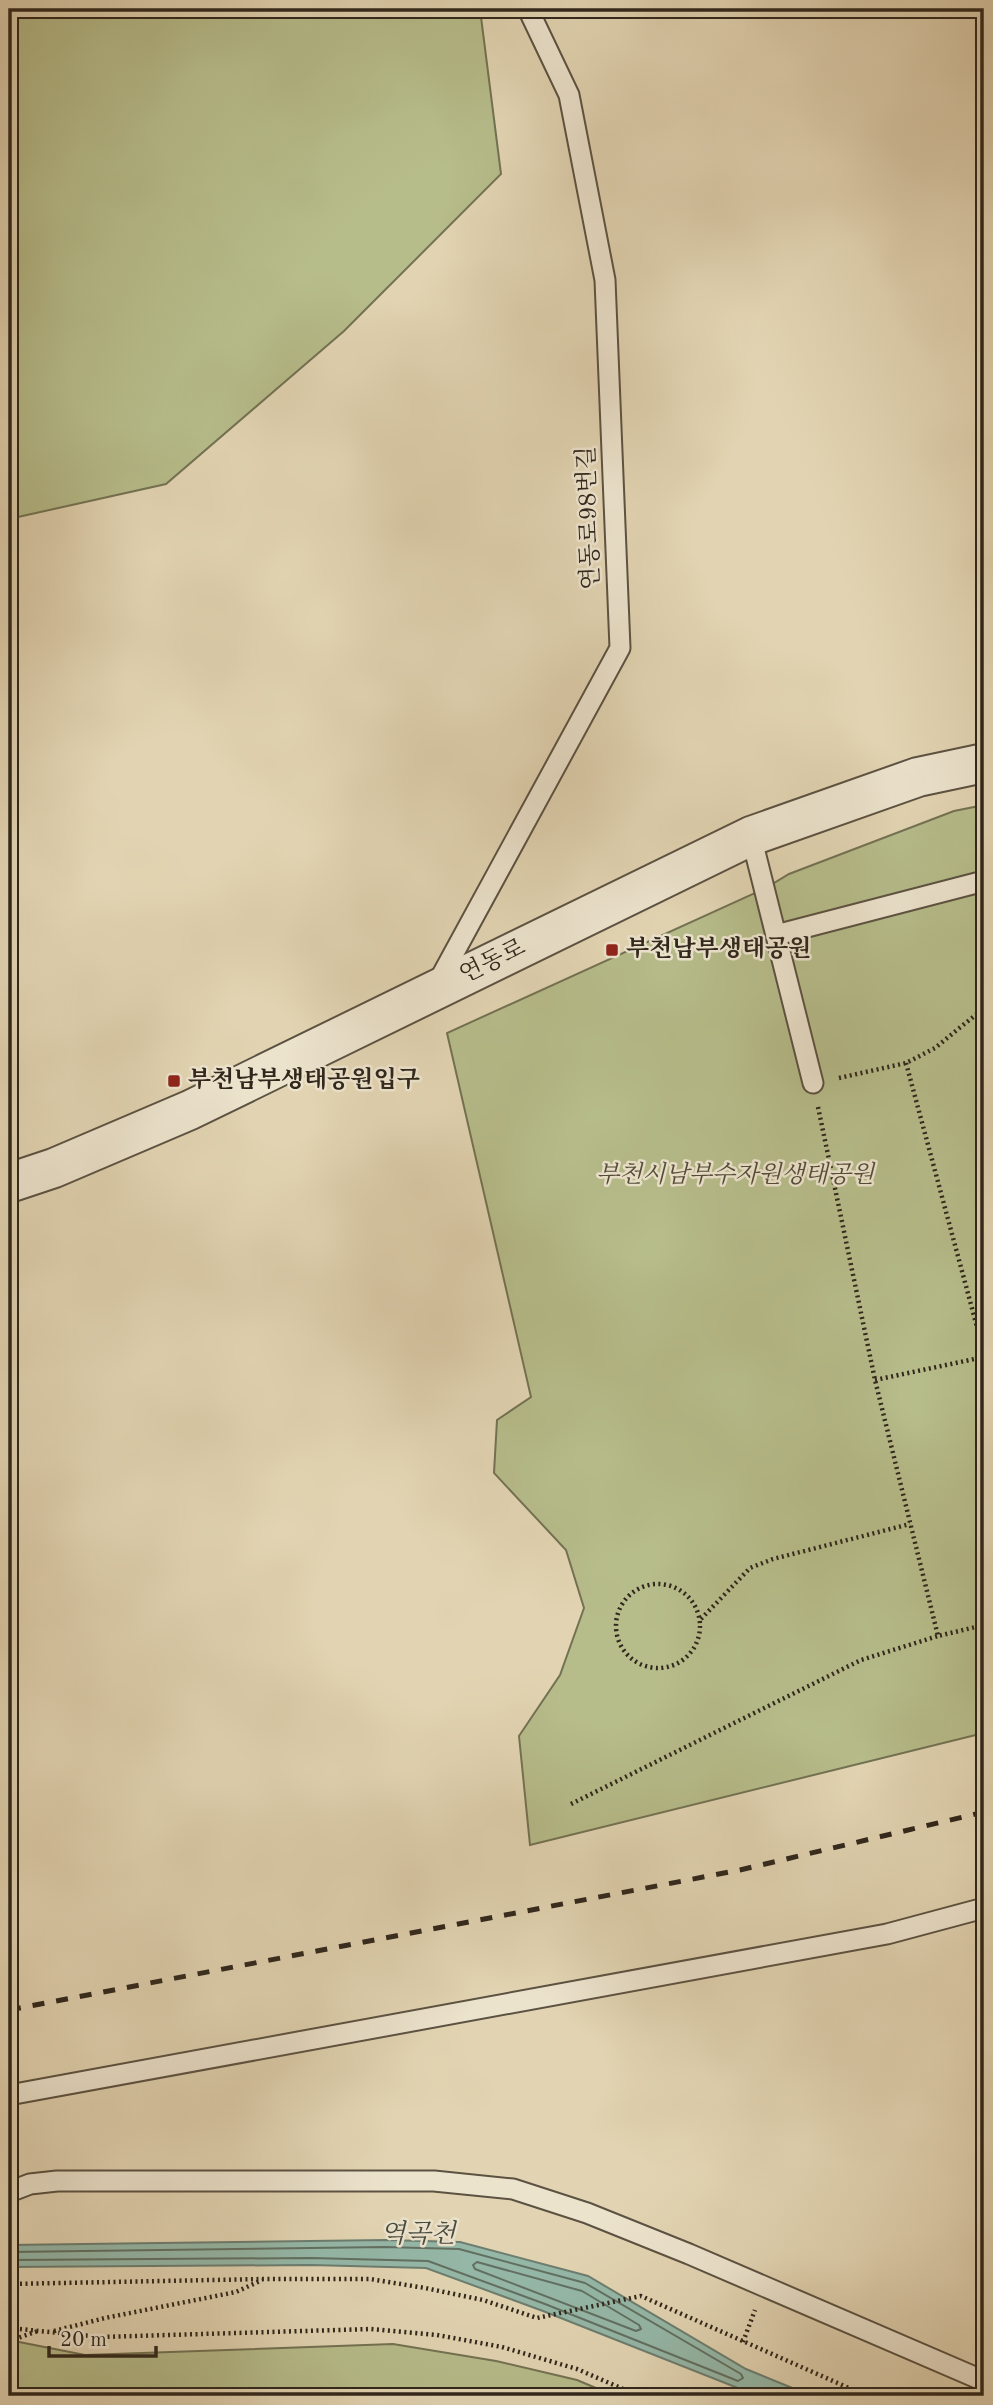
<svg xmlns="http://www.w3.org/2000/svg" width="993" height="2405" viewBox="0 0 993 2405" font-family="'Old Standard TT','Noto Serif KR',serif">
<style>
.green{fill:#b6bc8a;stroke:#737253;stroke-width:2}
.water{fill:#95b8a8;stroke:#6d7e70;stroke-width:2}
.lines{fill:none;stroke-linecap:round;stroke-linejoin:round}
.shore{stroke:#627062;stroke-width:2}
.service-casing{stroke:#5c5242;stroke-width:23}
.minor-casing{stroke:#5c5242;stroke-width:42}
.path{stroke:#30271c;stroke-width:4.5;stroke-dasharray:2 3.5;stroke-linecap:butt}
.service{stroke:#ece3cd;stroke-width:19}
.minor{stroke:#ece3cd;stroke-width:38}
.rail{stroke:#30271c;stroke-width:5;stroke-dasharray:12 12;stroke-linecap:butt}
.poi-dot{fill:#8f2418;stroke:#ece3cd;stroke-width:2.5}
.labels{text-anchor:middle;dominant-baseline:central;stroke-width:5;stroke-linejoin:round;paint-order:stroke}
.street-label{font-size:24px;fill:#30271c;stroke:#ece3cd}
.poi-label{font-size:24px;font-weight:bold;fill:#30271c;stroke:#ece3cd;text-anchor:start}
.park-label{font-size:24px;font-style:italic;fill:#524c38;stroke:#ece3cd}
.water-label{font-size:26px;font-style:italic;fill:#494b3f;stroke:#ece3cd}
</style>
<rect width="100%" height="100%" fill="#e2d4b2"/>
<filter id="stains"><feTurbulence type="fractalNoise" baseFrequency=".00286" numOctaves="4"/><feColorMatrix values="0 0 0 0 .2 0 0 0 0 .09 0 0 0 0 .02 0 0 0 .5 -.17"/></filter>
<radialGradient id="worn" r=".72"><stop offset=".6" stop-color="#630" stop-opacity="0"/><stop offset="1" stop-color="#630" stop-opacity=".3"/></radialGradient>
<!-- green -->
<g class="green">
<polygon points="9,9 480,9 501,174 344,331 166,484 9,519"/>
<polygon points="984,805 984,1733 530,1845 519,1736 560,1675 584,1608 566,1550 494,1473 497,1420 531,1397 447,1033 764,889 789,874 954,811"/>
<polygon points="9,2340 85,2355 393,2344 496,2361 577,2380 615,2396 9,2396"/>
</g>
<!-- water -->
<polygon class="water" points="386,2240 460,2242 588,2276 746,2369 812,2396 758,2396 543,2311 426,2268 311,2265 9,2267 9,2245"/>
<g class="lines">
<!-- shore -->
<g class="shore">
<polyline points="9,2252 385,2247 459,2249 585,2283 741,2374 743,2378 738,2381 545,2304 428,2261 311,2258 9,2260"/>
<polygon points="477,2262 582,2291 639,2325 641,2329 636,2331 475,2269 473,2265"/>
</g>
<defs>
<g id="service">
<polyline points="751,836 813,1083"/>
<polyline points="776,935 984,881"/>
<polyline points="437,984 620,648 605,280 569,95 528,9"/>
<polyline points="9,2095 887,1934 984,1908"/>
<polyline points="9,2192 30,2184 57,2181 434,2181 513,2189 587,2213 689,2254 984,2381"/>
</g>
<polyline id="minor" points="9,1183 54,1168 190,1110 751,836 918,777 984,763"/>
</defs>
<!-- service casing -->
<use href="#service" class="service-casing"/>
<!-- minor casing -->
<use href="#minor" class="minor-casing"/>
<!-- path -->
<g class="path">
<polyline points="906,1063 984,1353"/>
<polyline points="839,1078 906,1063 935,1048 984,1008"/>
<polyline points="818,1107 875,1380 938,1636 984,1625"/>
<polyline points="875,1380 984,1357"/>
<circle cx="658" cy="1626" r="42"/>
<polyline points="701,1619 750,1568 773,1559 910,1524"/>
<polyline points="571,1804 861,1660 938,1636"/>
<polyline points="9,2284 264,2279 370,2279 425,2288 483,2300 537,2318 641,2296 867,2396"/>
<polyline points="9,2328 101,2337 371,2329 437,2335 502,2347 577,2369 639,2396"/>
<polyline points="54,2331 105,2318 236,2292 262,2280"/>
<polyline points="9,2341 38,2331"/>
<polyline points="743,2342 755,2310"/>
</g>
<!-- service -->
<use href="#service" class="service"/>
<!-- minor -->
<use href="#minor" class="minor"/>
<!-- rail -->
<polyline class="rail" points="9,2010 740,1870 984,1812"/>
</g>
<!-- markers -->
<g class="poi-dot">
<rect x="605" y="943" width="14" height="14" rx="3.5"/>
<rect x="167" y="1074" width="14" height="14" rx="3.5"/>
</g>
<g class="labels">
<!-- street labels -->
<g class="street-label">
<text transform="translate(590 518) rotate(-92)">연동로98번길</text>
<text transform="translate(493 962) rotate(-26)">연동로</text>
</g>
<!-- poi labels -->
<g class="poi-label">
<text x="626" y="950">부천남부생태공원</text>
<text x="188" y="1081">부천남부생태공원입구</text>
</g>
<!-- park labels -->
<g class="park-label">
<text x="735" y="1176">부천시남부수자원생태공원</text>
</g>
<!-- water labels -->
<g class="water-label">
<text x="418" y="2235">역곡천</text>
</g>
</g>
<!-- margin -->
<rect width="993" height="2405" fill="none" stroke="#e2d4b2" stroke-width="35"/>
<rect x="10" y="10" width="972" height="2384" fill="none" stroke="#30271c" stroke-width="3.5"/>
<rect x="18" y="18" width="958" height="2370" fill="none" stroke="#30271c" stroke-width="2"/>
<!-- scale -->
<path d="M49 2346v10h107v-10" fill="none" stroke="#30271c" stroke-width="3.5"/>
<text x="60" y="2346" font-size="21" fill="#30271c" stroke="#ece3cd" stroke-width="5" paint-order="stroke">20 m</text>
<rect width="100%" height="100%" filter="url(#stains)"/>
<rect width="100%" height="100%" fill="url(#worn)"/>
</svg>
